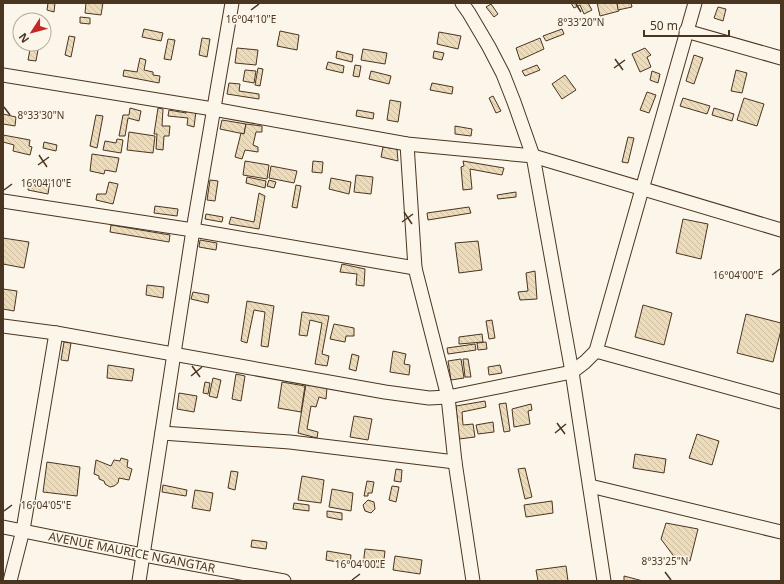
<svg xmlns="http://www.w3.org/2000/svg" width="784" height="584" viewBox="0 0 784 584" font-family="'Noto Sans',sans-serif">
<style>
.building{fill:url(#building-back-hatch);stroke:#4a3520}
.lines{fill:none;stroke-linecap:round;stroke-linejoin:round}
.minor-casing{stroke:#4a3520;stroke-width:15}
.minor{stroke:#fbf6e9;stroke-width:13}
.ticks{fill:none;stroke:#4a3520;stroke-width:1.5}
.labels{text-anchor:middle;dominant-baseline:central;stroke-width:3;stroke-linejoin:round;paint-order:stroke}
.street-label{font-size:12px;fill:#4a3520;stroke:#fbf6e9}
.ticks-label{font-size:10px;text-anchor:middle;fill:#4a3520;stroke:#fbf6e9;stroke-width:3;stroke-linejoin:round;paint-order:stroke}
</style>
<defs>
<pattern id="building-back-hatch" width="6" height="6" patternUnits="userSpaceOnUse"><rect width="6" height="6" fill="#ecdcbc"/><path d="M-1 5l2 2M0 0l6 6M5-1l2 2" fill="none" stroke="#ccbda1"/></pattern>
</defs>
<rect width="100%" height="100%" fill="#fbf6e9"/>
<!-- building -->
<g class="building">
<polygon points="48,3 55,3 54,12 47,10"/>
<polygon points="86,3 103,3 101,15 85,13"/>
<polygon points="571,3 588,3 592,10 584,14 580,5 574,8"/>
<polygon points="597,3 617,3 619,11 600,16"/>
<polygon points="617,3 631,3 632,7 618,10"/>
<polygon points="491,4 498,14 494,17 486,7"/>
<polygon points="718,7 726,9 723,21 714,18"/>
<polygon points="80,17 90,18 90,24 80,23"/>
<polygon points="144,29 163,33 161,41 142,37"/>
<polygon points="562,29 564,34 546,41 543,36"/>
<polygon points="280,31 299,35 297,50 277,46"/>
<polygon points="439,32 461,36 458,49 437,44"/>
<polygon points="69,36 75,37 71,57 65,55"/>
<polygon points="202,38 210,39 207,57 199,55"/>
<polygon points="540,38 544,49 520,60 516,48"/>
<polygon points="168,39 175,40 171,60 164,59"/>
<polygon points="31,44 39,44 36,61 28,60"/>
<polygon points="237,48 258,50 256,65 235,63"/>
<polygon points="645,48 651,55 647,57 651,67 640,72 632,54"/>
<polygon points="363,49 387,53 385,64 361,60"/>
<polygon points="337,51 353,55 352,62 336,58"/>
<polygon points="434,51 444,53 442,60 433,58"/>
<polygon points="694,55 703,58 694,84 686,81"/>
<polygon points="140,58 146,60 144,70 153,72 153,75 160,76 159,83 123,76 124,70 137,72"/>
<polygon points="328,62 344,66 343,73 326,69"/>
<polygon points="355,65 361,66 359,77 353,76"/>
<polygon points="537,65 540,70 525,76 522,71"/>
<polygon points="258,68 263,69 260,86 255,85"/>
<polygon points="245,70 256,71 254,83 243,81"/>
<polygon points="736,70 747,73 742,93 731,91"/>
<polygon points="371,71 391,76 389,84 369,79"/>
<polygon points="652,71 660,74 658,83 650,80"/>
<polygon points="565,75 576,90 562,99 552,84"/>
<polygon points="229,83 240,84 239,91 259,94 259,99 227,94"/>
<polygon points="432,83 453,87 452,94 430,90"/>
<polygon points="647,92 656,95 649,113 640,110"/>
<polygon points="493,96 501,111 496,113 489,98"/>
<polygon points="683,98 710,106 707,114 680,106"/>
<polygon points="744,98 764,104 757,126 737,120"/>
<polygon points="390,100 401,102 398,122 387,120"/>
<polygon points="130,108 141,111 139,121 128,118 125,136 119,136 123,115 129,115"/>
<polygon points="158,108 163,109 162,126 170,126 169,136 164,136 163,150 156,149 157,134 154,134"/>
<polygon points="187,108 196,111 194,127 187,125 188,118 168,116 169,110 186,113"/>
<polygon points="714,108 734,114 732,121 712,115"/>
<polygon points="357,110 374,113 373,119 356,116"/>
<polygon points="3,114 16,117 15,126 3,124"/>
<polygon points="96,115 103,116 97,148 90,146"/>
<polygon points="222,120 246,124 244,134 220,129"/>
<polygon points="246,124 262,126 262,132 256,132 253,145 258,147 258,152 245,150 242,159 235,157 241,133 244,134"/>
<polygon points="455,126 472,129 471,136 455,134"/>
<polygon points="129,132 155,136 153,153 127,150"/>
<polygon points="3,135 30,140 29,146 32,147 30,155 13,151 14,145 3,142"/>
<polygon points="628,137 634,138 628,163 622,162"/>
<polygon points="117,139 123,140 121,153 103,150 105,141 116,143"/>
<polygon points="44,142 57,145 56,151 43,148"/>
<polygon points="383,147 397,149 398,161 381,157"/>
<polygon points="92,154 119,158 116,172 105,170 104,174 90,171"/>
<polygon points="245,161 269,165 267,179 243,175"/>
<polygon points="313,161 323,162 322,173 312,172"/>
<polygon points="463,161 504,168 502,175 470,169 472,189 463,190 461,167 464,166"/>
<polygon points="271,166 297,171 294,183 269,178"/>
<polygon points="356,175 373,177 371,194 354,192"/>
<polygon points="247,177 266,181 265,188 246,183"/>
<polygon points="331,178 351,182 349,194 329,189"/>
<polygon points="44,179 50,181 48,194 28,190 29,182 35,183 35,186 42,187"/>
<polygon points="210,180 218,181 215,201 207,200"/>
<polygon points="269,180 276,182 274,188 267,186"/>
<polygon points="109,182 118,184 113,204 96,200 97,194 106,194"/>
<polygon points="296,185 301,186 297,208 292,207"/>
<polygon points="516,192 516,197 498,199 497,195"/>
<polygon points="259,193 265,196 259,229 229,224 231,217 254,222"/>
<polygon points="155,206 178,209 177,216 154,213"/>
<polygon points="469,207 471,213 428,220 427,213"/>
<polygon points="206,214 223,217 222,222 205,219"/>
<polygon points="683,219 708,224 701,259 676,253"/>
<polygon points="111,225 170,235 169,242 110,232"/>
<polygon points="3,238 29,242 24,268 3,264"/>
<polygon points="200,240 217,243 216,250 199,247"/>
<polygon points="478,241 482,270 459,273 455,243"/>
<polygon points="342,264 365,269 364,286 356,285 357,274 340,272"/>
<polygon points="535,271 537,299 520,300 518,292 528,291 526,273"/>
<polygon points="147,285 164,287 163,298 146,295"/>
<polygon points="3,289 17,291 14,311 3,309"/>
<polygon points="193,292 209,295 208,303 191,299"/>
<polygon points="247,301 274,306 268,347 261,346 265,312 254,310 247,343 241,341"/>
<polygon points="643,305 672,313 664,345 635,337"/>
<polygon points="302,312 329,316 322,354 329,356 327,366 315,364 322,323 310,320 307,336 299,335"/>
<polygon points="746,314 781,323 781,330 773,362 737,353"/>
<polygon points="492,320 495,338 489,339 486,321"/>
<polygon points="334,324 354,328 354,336 346,336 345,342 330,339"/>
<polygon points="482,334 483,342 459,344 459,337"/>
<polygon points="64,342 71,343 68,361 61,360"/>
<polygon points="486,342 487,349 478,350 477,343"/>
<polygon points="475,344 476,350 448,354 447,348"/>
<polygon points="393,351 406,354 404,364 410,365 409,375 390,372"/>
<polygon points="352,354 359,356 356,371 349,369"/>
<polygon points="461,359 464,378 451,380 448,361"/>
<polygon points="463,359 468,359 471,377 465,377"/>
<polygon points="108,365 134,369 132,381 107,378"/>
<polygon points="500,365 502,373 489,375 488,367"/>
<polygon points="236,374 245,376 241,401 232,399"/>
<polygon points="213,378 221,380 217,398 209,396"/>
<polygon points="205,382 210,383 208,394 203,393"/>
<polygon points="282,382 305,386 301,412 278,408"/>
<polygon points="306,384 327,388 326,399 319,397 316,407 311,406 307,429 318,432 317,438 298,433"/>
<polygon points="179,393 197,396 194,412 177,409"/>
<polygon points="485,401 486,407 462,412 463,425 473,424 475,437 459,439 456,406"/>
<polygon points="506,403 510,431 504,432 499,404"/>
<polygon points="531,404 532,410 528,411 530,424 514,427 512,409"/>
<polygon points="354,416 372,419 368,440 350,437"/>
<polygon points="493,422 494,432 478,434 476,425"/>
<polygon points="697,434 719,441 712,465 689,458"/>
<polygon points="635,454 666,459 664,473 633,468"/>
<polygon points="121,458 128,460 127,467 132,469 129,480 119,478 118,483 114,486 110,487 105,484 104,481 99,479 99,476 94,474 96,460 111,466 114,460 120,461"/>
<polygon points="47,462 80,467 77,496 43,492"/>
<polygon points="525,468 532,497 525,499 518,469"/>
<polygon points="396,469 402,470 401,482 394,481"/>
<polygon points="231,471 238,472 235,490 228,488"/>
<polygon points="302,476 324,480 321,503 298,500"/>
<polygon points="367,481 374,482 372,493 368,493 368,496 364,496"/>
<polygon points="163,485 187,490 186,496 162,492"/>
<polygon points="392,486 399,487 396,502 389,500"/>
<polygon points="332,489 353,493 351,511 329,507"/>
<polygon points="195,490 213,493 210,511 192,508"/>
<polygon points="368,500 374,502 375,509 371,513 365,511 363,505"/>
<polygon points="552,501 553,513 526,517 524,505"/>
<polygon points="294,503 309,505 309,511 293,509"/>
<polygon points="327,511 342,513 342,520 327,517"/>
<polygon points="666,523 698,529 690,561 675,558 661,539"/>
<polygon points="252,540 267,542 266,549 251,547"/>
<polygon points="365,549 385,551 383,568 363,565"/>
<polygon points="327,551 351,555 350,564 326,560"/>
<polygon points="395,556 422,560 420,574 393,570"/>
<polygon points="566,566 568,581 538,581 536,570"/>
<polygon points="624,576 643,581 624,581"/>
</g>
<g class="lines">
<defs>
<g id="minor">
<polyline points="462,3 469,13 489,47 503,74 514,102 533,156 572,372 604,581"/>
<polyline points="686,31 781,58"/>
<polyline points="3,75 213,109 407,144 533,156 781,230"/>
<polyline points="407,144 415,268 448,397 455,462 473,581"/>
<polyline points="3,201 193,230 415,268"/>
<polyline points="3,326 56,333 385,392 429,398 448,397 572,372 585,362 596,351 695,3"/>
<polyline points="596,351 781,402"/>
<polyline points="162,433 290,442 455,462"/>
<polyline points="590,486 781,532"/>
<polyline points="3,527 143,555 284,581"/>
<polyline points="10,581 23,530 56,333"/>
<polyline points="139,581 193,230 232,3"/>
</g>
</defs>
<!-- minor casing -->
<use href="#minor" class="minor-casing"/>
<!-- minor -->
<use href="#minor" class="minor"/>
</g>
<!-- ticks -->
<path class="ticks" d="M576,4L581,12M251,10L259,4M615,59L623,70M614,68L625,60M4,107L10,115M39,155L47,167M38,165L49,157M4,190L12,184M404,212L412,224M402,222L413,214M772,275L780,269M192,366L200,377M191,376L202,367M557,423L565,434M555,433L566,424M4,511L12,505M665,572L671,580M352,580L360,574"/>
<g class="labels">
<!-- street labels -->
<g class="street-label">
<text transform="translate(132 552) rotate(11)">AVENUE MAURICE NGANGTAR</text>
</g>
</g>
<g class="ticks-label">
<text x="251" y="23">16°04'10"E</text>
<text x="581" y="26">8°33'20"N</text>
<text x="41" y="119">8°33'30"N</text>
<text x="46" y="187">16°04'10"E</text>
<text x="738" y="279">16°04'00"E</text>
<text x="46" y="509">16°04'05"E</text>
<text x="665" y="565">8°33'25"N</text>
<text x="360" y="568">16°04'00"E</text>
</g>
<!-- border -->
<rect width="784" height="584" fill="none" stroke="#4a3520" stroke-width="8"/>
<!-- north arrow -->
<g transform="translate(32 32) rotate(234)"><circle r="19" fill="#fbf6e9" stroke="#b4a999"/>
<path d="M0-3L7 15L0 10L-7 15Z" fill="#c62828"/>
<text y="-6" font-size="11" font-weight="bold" text-anchor="middle" fill="#4a3520">N</text>
</g>
<!-- scale -->
<path d="M644 30v6h85v-6" fill="none" stroke="#4a3520" stroke-width="2"/>
<text x="650" y="30" font-size="12" fill="#4a3520" stroke="#fbf6e9" stroke-width="3" paint-order="stroke">50 m</text>
</svg>
